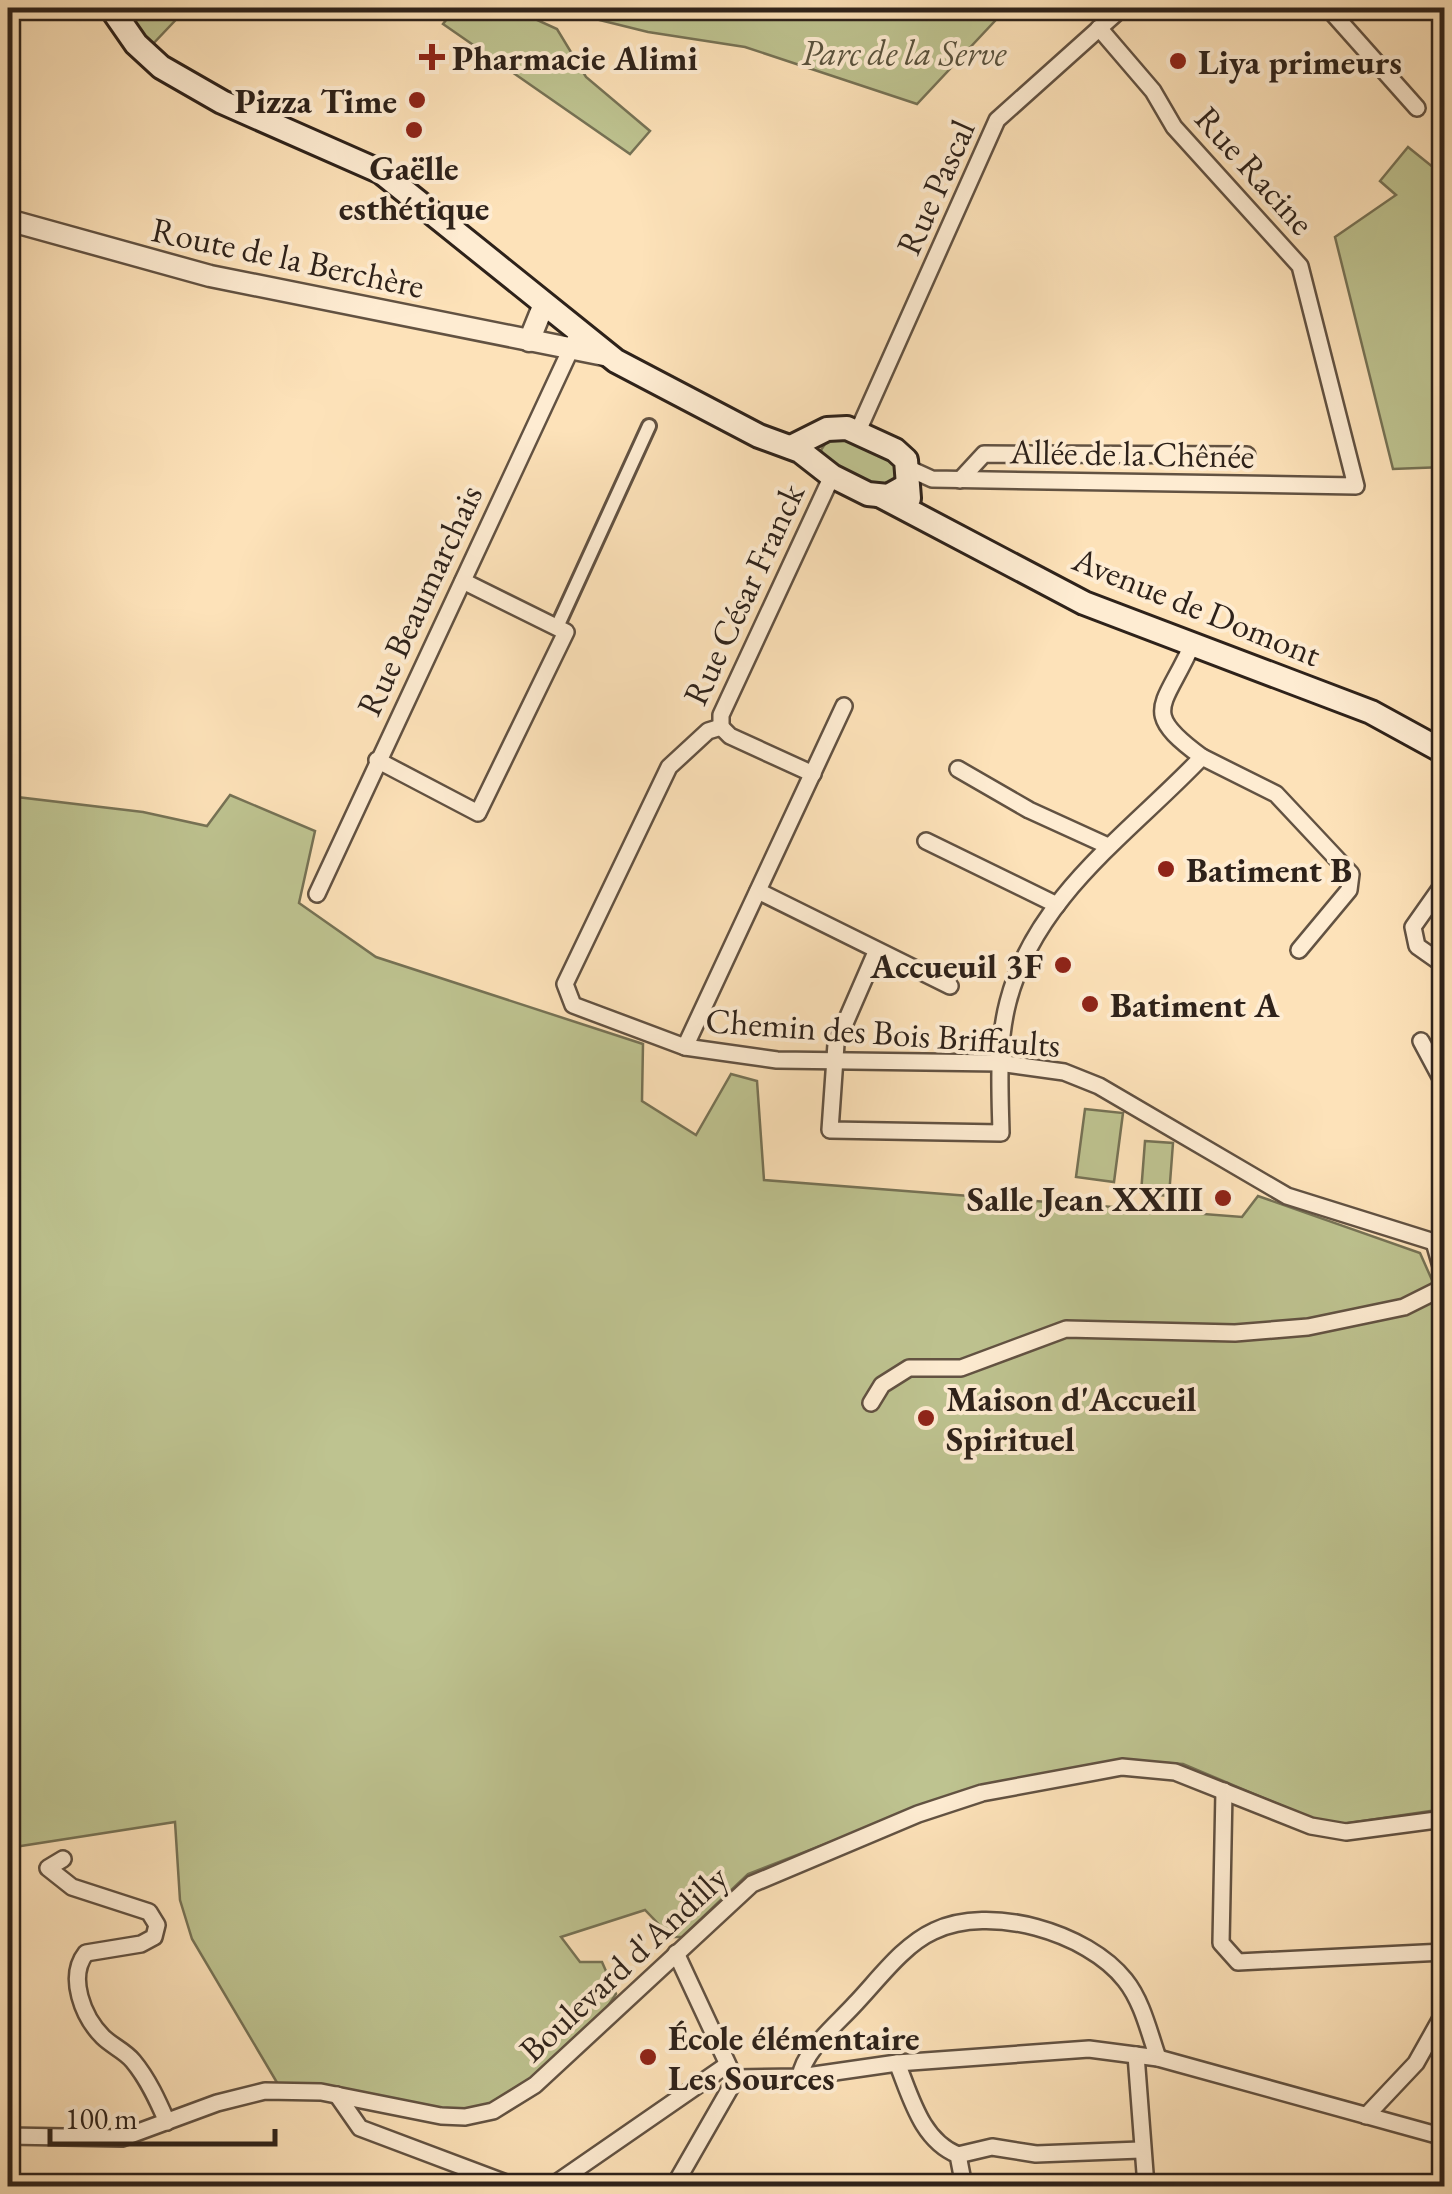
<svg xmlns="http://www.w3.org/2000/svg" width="1452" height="2194" viewBox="0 0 1452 2194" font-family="'EB Garamond',serif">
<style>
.green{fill:#bec390;stroke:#767255;stroke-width:2.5}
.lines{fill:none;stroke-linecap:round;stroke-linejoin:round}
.pedestrian-casing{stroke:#625242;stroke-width:18}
.minor-casing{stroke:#625242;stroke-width:20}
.tertiary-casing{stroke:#625242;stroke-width:25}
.secondary-casing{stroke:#2e221a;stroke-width:28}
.pedestrian{stroke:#feecd2;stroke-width:12}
.minor{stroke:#feecd2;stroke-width:15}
.tertiary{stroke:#feecd2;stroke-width:20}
.secondary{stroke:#feecd2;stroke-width:22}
.poi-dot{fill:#8f2418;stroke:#feecd2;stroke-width:4}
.labels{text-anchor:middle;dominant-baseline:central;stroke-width:8;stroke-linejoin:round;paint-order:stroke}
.park-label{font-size:35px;font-style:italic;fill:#59523d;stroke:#feecd2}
.poi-label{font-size:35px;font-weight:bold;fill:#2e221a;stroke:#feecd2;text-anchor:start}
.street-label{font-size:35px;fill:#2e221a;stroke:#feecd2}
</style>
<rect width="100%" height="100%" fill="#fde2b9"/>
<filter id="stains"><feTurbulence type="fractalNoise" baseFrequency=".002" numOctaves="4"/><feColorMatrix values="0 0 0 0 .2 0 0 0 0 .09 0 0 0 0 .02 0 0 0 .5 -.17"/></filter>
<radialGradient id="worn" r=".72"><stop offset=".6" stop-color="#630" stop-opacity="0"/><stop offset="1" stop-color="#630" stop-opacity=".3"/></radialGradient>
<!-- green -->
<g class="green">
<polygon points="126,8 187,8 150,47"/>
<polygon points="440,8 511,8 557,29 586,77 650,131 630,154 443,24 450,15"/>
<polygon points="551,8 1007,8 917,104 745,47 648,32"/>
<polygon points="1408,147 1434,168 1444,162 1444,467 1393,469 1335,237 1396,195 1380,181"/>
<polygon points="842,436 897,464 900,477 886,490 830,467 821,450 827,441"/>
<polygon points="230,795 315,831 299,903 376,957 643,1044 642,1101 696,1135 731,1074 757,1081 764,1180 1242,1217 1258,1196 1420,1253 1444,1307 1444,1809 1342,1824 1311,1818 1183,1764 1120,1760 962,1791 748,1874 682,1937 671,1937 645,1910 561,1937 580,1962 602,1962 616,1994 604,2012 530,2083 465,2117 282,2091 192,1939 180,1900 175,1822 8,1848 8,796 143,812 207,826"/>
<polygon points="1085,1109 1123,1113 1114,1182 1076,1177"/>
<polygon points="1145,1141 1173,1143 1169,1196 1141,1193"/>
</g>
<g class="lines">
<defs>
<polyline id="pedestrian" points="557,627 649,426"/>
<g id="minor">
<polyline points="1328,8 1417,108"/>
<polyline points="858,431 997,120 1122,8"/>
<polyline points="910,469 932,479 1356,486 1300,266 1174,127 1153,91 1099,28"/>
<polyline points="960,480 984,454 1247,455"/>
<polyline points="721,727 708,731 669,767 565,984 573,1005 685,1047 777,1060 999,1063 1064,1072 1099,1086 1287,1196 1434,1242"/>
<polyline points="721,727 721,715 832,476"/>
<polyline points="721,727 730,736 813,774"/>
<polyline points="1202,757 1276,794 1351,874 1349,890 1299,950"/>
<polyline points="377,760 478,813 566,632 463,581"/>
<polyline points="958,769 1029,810 1108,846"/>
<polyline points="926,841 1057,905"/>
<polyline points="1444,883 1413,927 1417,946 1444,965"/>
<polyline points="758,891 950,986"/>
<polyline points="317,894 575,340"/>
<path d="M876,952L836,1044L830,1130L1001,1133C1000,1089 997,1044 1008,1002C1035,896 1131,832 1202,757C1139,711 1164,708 1192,645"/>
<polyline points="1421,1041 1444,1084"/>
<polyline points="685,1047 844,706"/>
<polyline points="1434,1242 1444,1277"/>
<polyline points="871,1403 882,1385 909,1368 961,1368 1066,1329 1235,1333 1308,1327 1404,1307 1444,1287"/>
<polyline points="1224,1791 1221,1943 1238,1962 1444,1952"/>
<path d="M63,1859L48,1868L72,1887L149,1912L157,1925L154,1937L141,1944L86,1953C67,1977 83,2017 103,2037C112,2046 125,2051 133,2061C148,2079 158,2101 167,2122"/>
<polyline points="676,1953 731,2071"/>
<polyline points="1136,2055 1146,2186"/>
<path d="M897,2063C911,2097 921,2140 958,2155L964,2186"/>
<path d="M800,2077C804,2050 837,2024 855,2004C878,1980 903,1945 934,1931C990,1904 1087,1932 1125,1980C1142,2001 1149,2032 1158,2058"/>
<polyline points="736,2078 800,2077 897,2063 1089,2049 1158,2058 1444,2137"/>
<polyline points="337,2095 360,2128 514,2186"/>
<polyline points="1366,2116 1416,2063 1444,2013"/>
<polyline points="8,2136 122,2138 217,2103 265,2091 321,2092 441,2116 465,2117 493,2111 535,2085 752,1884 918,1814 982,1793 1122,1767 1175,1772 1311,1826 1346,1832 1444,1819"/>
<polyline points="958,2155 992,2147 1036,2154 1140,2150"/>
<polyline points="552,2186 727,2065"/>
<polyline points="674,2186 736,2078"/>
</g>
<g id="tertiary">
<polyline points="8,220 210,276 609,356"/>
<polyline points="529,341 544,304"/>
</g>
<g id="secondary">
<polyline points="111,8 136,44 161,67 222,102 381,172 616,361 759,436 800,451 832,476 868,494 888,496 906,486"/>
<polyline points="791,447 827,429 847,428 895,450 906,460 909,498"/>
<polyline points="881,496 1084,603 1371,712 1444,752"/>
</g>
</defs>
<!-- pedestrian casing -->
<use href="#pedestrian" class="pedestrian-casing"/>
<!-- minor casing -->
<use href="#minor" class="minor-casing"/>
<!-- tertiary casing -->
<use href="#tertiary" class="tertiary-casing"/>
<!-- secondary casing -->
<use href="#secondary" class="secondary-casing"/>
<!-- pedestrian -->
<use href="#pedestrian" class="pedestrian"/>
<!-- minor -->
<use href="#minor" class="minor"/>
<!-- tertiary -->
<use href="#tertiary" class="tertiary"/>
<!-- secondary -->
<use href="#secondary" class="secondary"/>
</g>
<!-- markers -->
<g class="poi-dot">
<path d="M427 42h10v10h10v10h-10v10h-10v-10h-10v-10h10z"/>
<circle cx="1178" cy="61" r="10"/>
<circle cx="417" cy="100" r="10"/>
<circle cx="414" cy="130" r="10"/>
<circle cx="1166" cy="869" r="10"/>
<circle cx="1063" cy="965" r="10"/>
<circle cx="1090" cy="1004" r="10"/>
<circle cx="1223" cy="1198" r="10"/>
<circle cx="926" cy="1418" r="10"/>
<circle cx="648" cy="2057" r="10"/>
</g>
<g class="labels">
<!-- park labels -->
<g class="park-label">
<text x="904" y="52">Parc de la Serve</text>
</g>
<!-- poi labels -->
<g class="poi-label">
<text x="452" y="57">Pharmacie Alimi</text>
<text x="1198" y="61">Liya primeurs</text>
<text x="397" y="100" text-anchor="end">Pizza Time</text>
<text x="414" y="167" text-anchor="middle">Gaëlle<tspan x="414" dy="40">esthétique</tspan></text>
<text x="1186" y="869">Batiment B</text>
<text x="1043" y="965" text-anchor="end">Accueuil 3F</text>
<text x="1110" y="1004">Batiment A</text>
<text x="1203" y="1198" text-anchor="end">Salle Jean XXIII</text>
<text x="946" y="1398">Maison d'Accueil<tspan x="946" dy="40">Spirituel</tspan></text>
<text x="668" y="2037">École élémentaire<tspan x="668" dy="40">Les Sources</tspan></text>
</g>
<!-- street labels -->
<g class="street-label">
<text transform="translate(1255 170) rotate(48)">Rue Racine</text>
<text transform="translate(935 187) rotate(-66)">Rue Pascal</text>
<text transform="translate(288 257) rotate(12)">Route de la Berchère</text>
<text transform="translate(1132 453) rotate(1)">Allée de la Chênée</text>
<text transform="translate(743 594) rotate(-65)">Rue César Franck</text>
<text transform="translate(419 600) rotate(-65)">Rue Beaumarchais</text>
<text transform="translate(1197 606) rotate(22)">Avenue de Domont</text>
<text transform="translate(883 1032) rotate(4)">Chemin des Bois Briffaults</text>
<text transform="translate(623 1963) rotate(-43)">Boulevard d'Andilly</text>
</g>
</g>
<!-- margin -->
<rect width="1452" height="2194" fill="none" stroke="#fde2b9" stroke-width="40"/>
<rect x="10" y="10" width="1432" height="2174" fill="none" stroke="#2e221a" stroke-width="5"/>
<rect x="20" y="20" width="1412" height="2154" fill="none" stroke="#2e221a" stroke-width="2.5"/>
<!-- scale -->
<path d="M50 2129v15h225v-15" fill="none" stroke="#2e221a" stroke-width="5"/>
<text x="65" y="2129" font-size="30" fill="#2e221a" stroke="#feecd2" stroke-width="8" paint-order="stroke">100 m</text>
<rect width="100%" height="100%" filter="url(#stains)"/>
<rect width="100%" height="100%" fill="url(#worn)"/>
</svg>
